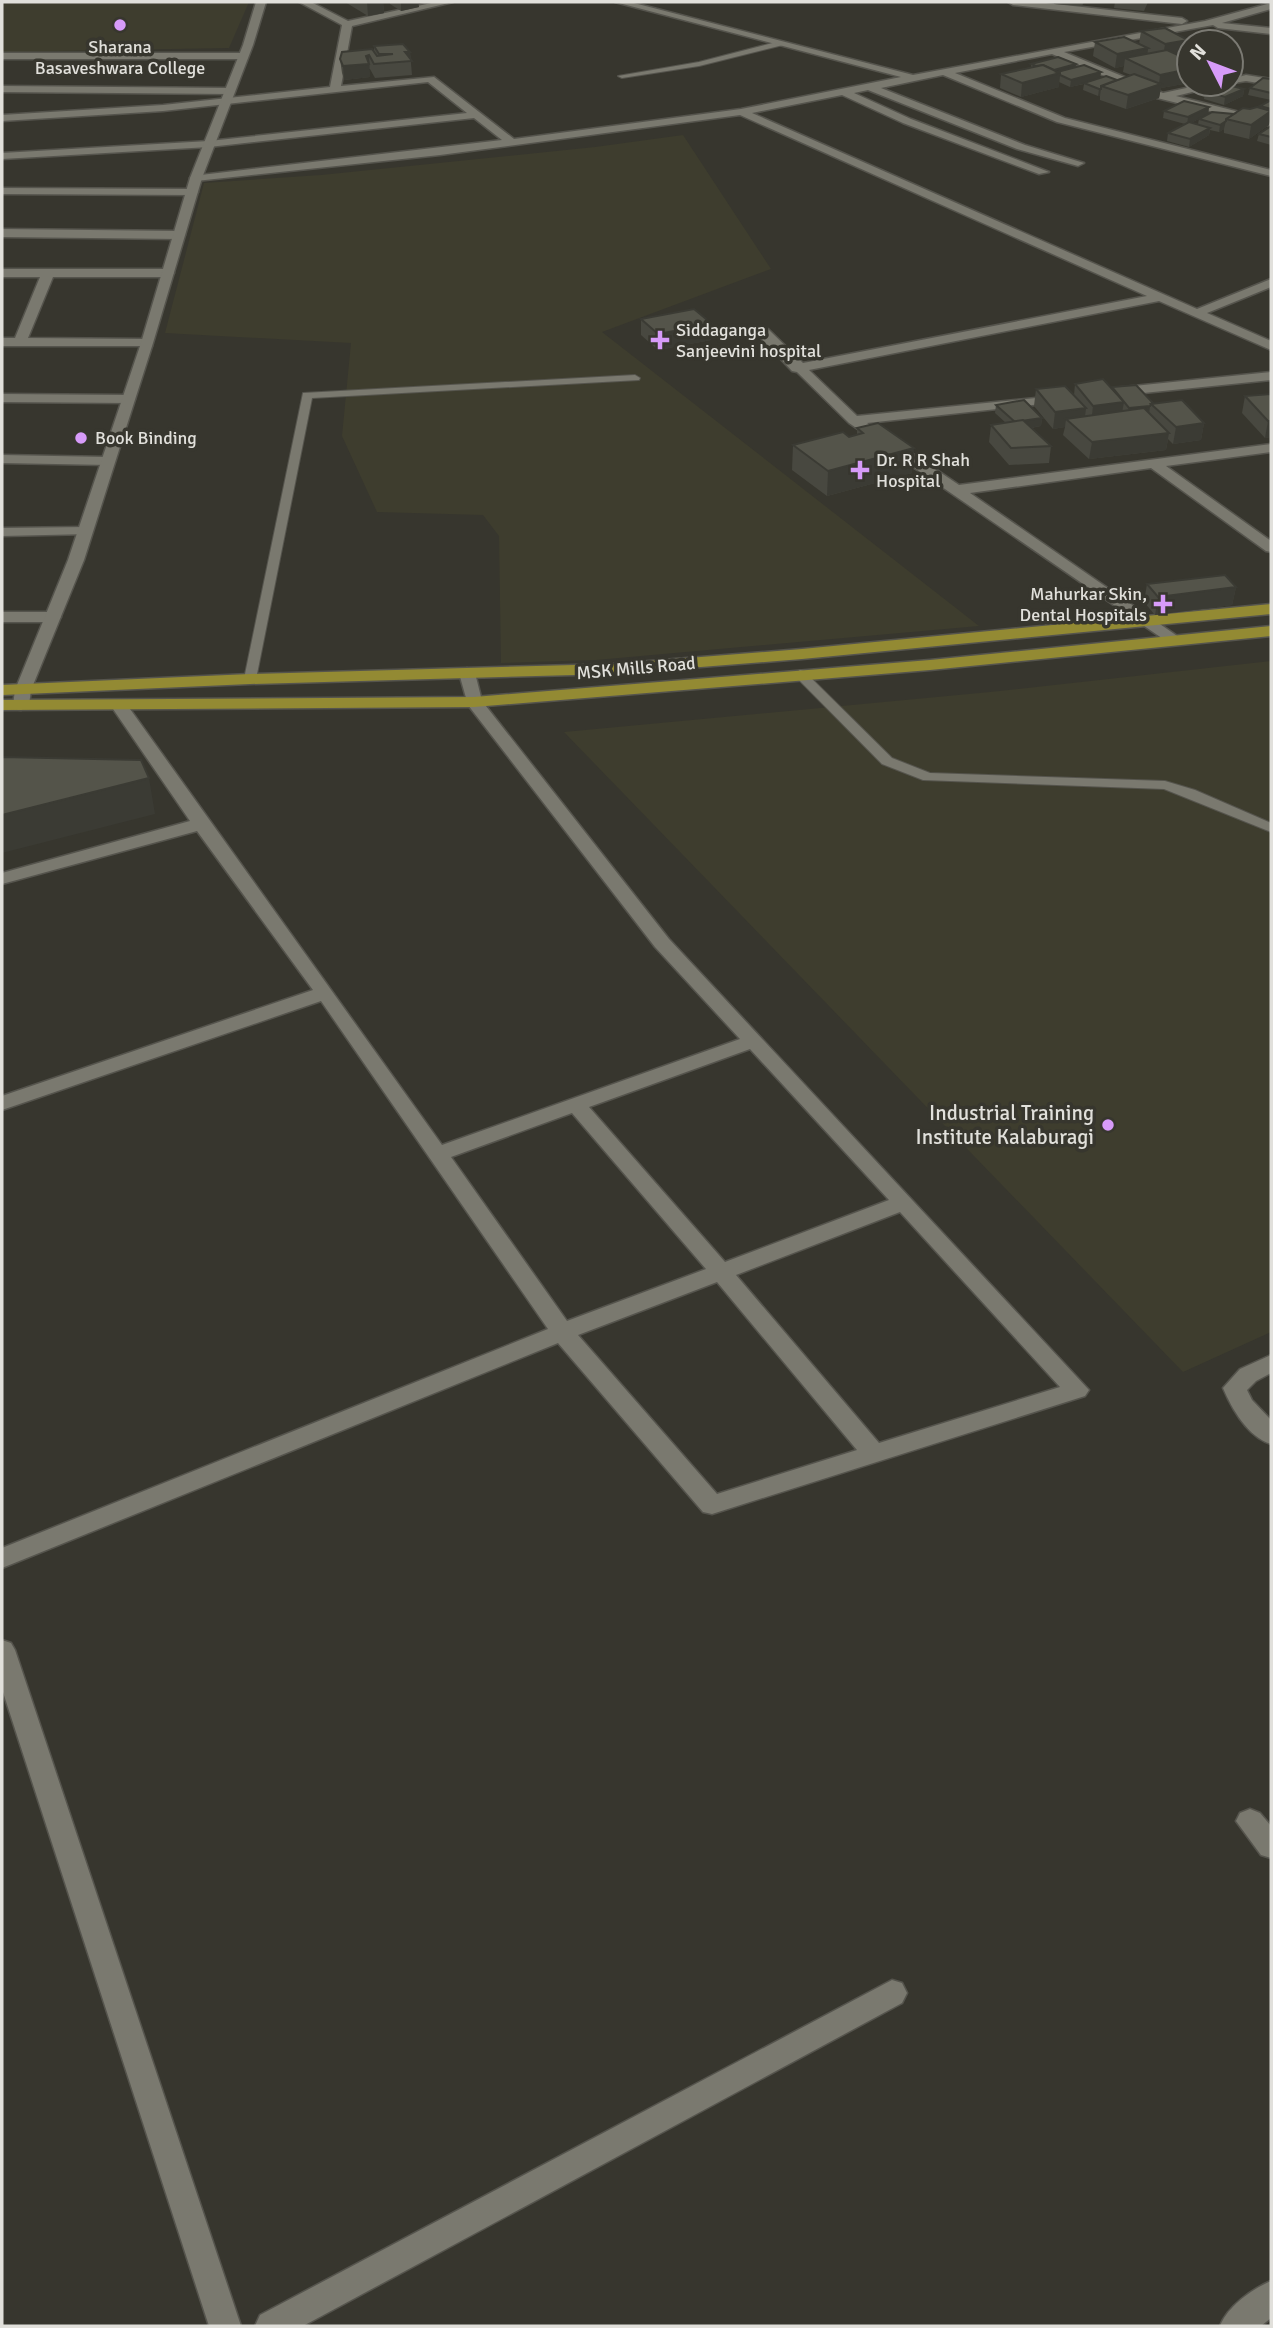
<svg xmlns="http://www.w3.org/2000/svg" width="1273" height="2328" viewBox="0 0 1273 2328" font-family="Signika,sans-serif">
<style>
.built{fill:#3e3d2e}
.lines{fill:none;stroke-linecap:round;stroke-linejoin:round}
.lane-casing{stroke:#55544d;stroke-width:2}
.street-casing{stroke:#55544d;stroke-width:3}
.secondary-casing{stroke:#55544d;stroke-width:3}
.primary-casing{stroke:#55544d;stroke-width:3}
.lane{fill:#7a796f;fill-rule:evenodd}
.street{fill:#7a796f;fill-rule:evenodd}
.secondary{fill:#7a796f;fill-rule:evenodd}
.primary{fill:#938a33;fill-rule:evenodd}
.wall{fill:#484840}
.shaded-wall{fill:#3b3b34}
.building{fill:#54544a;stroke:#3b3b34;stroke-width:2}
.poi-dot{fill:#d79bf9;stroke:#37362e;stroke-width:2.5}
.labels{text-anchor:middle;dominant-baseline:central;stroke-width:7;stroke-linejoin:round;paint-order:stroke}
.far-poi-label{font-size:18px;fill:#e1e0db;stroke:#37362e;text-anchor:start}
.far-street-label{font-size:18px;fill:#e1e0db;stroke:#37362e}
.poi-label{font-size:21px;fill:#e1e0db;stroke:#37362e;text-anchor:end}
</style>
<rect width="100%" height="100%" fill="#37362e"/>
<!-- built -->
<g class="built">
<polygon points="2,2 249,2 229,48 2,52"/>
<polygon points="683,135 771,269 602,332 979,626 596,660 501,663 499,536 483,515 377,512 342,436 351,343 165,333 204,183 321,175 595,147"/>
<polygon points="1271,661 1271,1332 1183,1372 564,732 990,692"/>
</g>
<g class="lines">
<defs>
<g id="lane">
<polygon points="780,41 783,45 699,66 622,78 618,76 699,62"/>
<polygon points="635,375 640,378 639,380 312,398 256,679 250,683 246,682 244,679 303,393"/>
<polygon points="800,670 804,671 892,758 930,773 1165,781 1195,790 1271,823 1271,832 1164,789 923,780 882,764 796,677 794,674"/>
</g>
<g id="street">
<polygon points="299,2 311,2 348,21 436,2 453,2 352,26 341,86 434,77 514,139 741,109 901,77 615,2 630,2 913,75 1205,21 1271,3 1271,9 1222,23 1271,28 1271,34 1218,28 1213,25 1064,52 1163,93 1205,84 1225,84 1176,96 1271,120 1271,126 1157,98 1052,54 955,73 1065,118 1271,170 1271,176 1057,122 943,75 881,88 1025,145 1084,163 1078,166 1017,149 868,90 854,93 911,119 1049,172 1039,174 903,123 842,95 752,113 1197,309 1271,279 1271,287 1207,313 1271,341 1271,350 1159,301 809,370 857,416 1066,395 1068,398 1061,402 867,423 959,485 1271,444 1271,452 1166,466 1271,541 1271,552 1266,551 1151,468 970,493 1183,640 1181,643 1169,643 849,423 797,372 792,371 758,335 758,329 768,329 803,363 1147,296 740,115 440,155 196,181 190,178 192,176 502,140 474,118 209,147 2,159 2,153 209,141 467,113 428,82 163,111 2,121 2,115 163,105 330,87 342,25"/>
<polygon points="1008,2 1037,2 1182,18 1187,21 1182,24 1013,5"/>
<polygon points="2,53 243,53 248,56 243,59 2,59"/>
<polygon points="1246,75 1271,79 1271,85 1246,81 1227,84 1231,84 1231,79"/>
<polygon points="2,86 230,88 235,91 230,94 2,92"/>
<polygon points="2,188 192,189 198,192 192,195 2,194"/>
<polygon points="2,229 179,231 185,235 179,239 2,237"/>
<polygon points="2,269 168,269 174,273 168,277 53,277 28,338 147,339 152,340 152,346 2,346 2,338 15,338 40,277 2,277"/>
<polygon points="1271,372 1271,380 1114,396 1107,392 1114,388"/>
<polygon points="2,394 128,395 135,399 128,403 2,402"/>
<polygon points="2,455 108,457 115,461 108,465 2,463"/>
<polygon points="85,527 92,531 90,534 2,536 2,528"/>
<polygon points="2,612 53,612 61,617 53,622 2,622"/>
<path d="M467,668L475,673L482,701L669,939L1089,1390L1085,1396L712,1514L703,1512L558,1343L2,1568V1548L548,1329L321,1001L2,1110V1096L313,990L197,831L2,884V873L190,821L111,706L113,702H125L442,1145L740,1039L655,947L468,705L459,673ZM750,1049L889,1200L725,1262L589,1107ZM572,1113L706,1269L567,1321L451,1157ZM900,1212L1060,1387L879,1443L736,1275ZM717,1282L857,1450L717,1494L578,1335Z"/>
<path d="M1271,1355V1373L1256,1381L1247,1390L1252,1400L1271,1420V1444C1248,1437 1232,1409 1223,1388L1240,1369Z"/>
<polygon points="2,1640 11,1643 15,1650 241,2326 209,2326 2,1689"/>
<polygon points="1250,1809 1260,1813 1271,1826 1271,1858 1261,1855 1236,1821 1240,1813"/>
<polygon points="892,1980 902,1983 907,1993 902,2003 303,2326 255,2326 260,2315"/>
<path d="M1271,2281V2318L1261,2326H1220C1227,2307 1252,2289 1271,2281Z"/>
</g>
<polygon id="secondary" points="256,2 266,2 253,45 202,178 153,343 84,560 31,690 29,705 21,710 15,709 13,705 15,690 68,560 141,343 190,178 243,45"/>
<g id="primary">
<polygon points="1271,604 1271,614 802,659 612,674 250,684 2,695 2,685 250,674 612,664 802,649"/>
<polygon points="1271,626 1271,636 930,670 474,707 2,710 2,700 474,697 930,660"/>
</g>
</defs>
<!-- lane casing -->
<use href="#lane" class="lane-casing"/>
<!-- street casing -->
<use href="#street" class="street-casing"/>
<!-- secondary casing -->
<use href="#secondary" class="secondary-casing"/>
<!-- primary casing -->
<use href="#primary" class="primary-casing"/>
<!-- lane -->
<use href="#lane" class="lane"/>
<!-- street -->
<use href="#street" class="street"/>
<!-- secondary -->
<use href="#secondary" class="secondary"/>
<!-- primary -->
<use href="#primary" class="primary"/>
</g>
<!-- wall -->
<g class="wall">
<polygon points="345,2 383,2 384,13 368,16"/>
<polygon points="390,2 418,2 419,7 401,11 390,4"/>
<polygon points="1054,2 1084,2 1082,6 1054,4"/>
<polygon points="1115,2 1148,2 1144,11 1114,8"/>
<polygon points="1141,31 1188,40 1186,54 1179,55 1189,60 1189,83 1161,88 1159,98 1126,109 1100,100 1100,96 1098,96 1083,90 1084,84 1070,87 1059,82 1059,87 1021,97 1000,88 1001,74 1031,67 1031,64 1076,64 1076,67 1100,77 1117,80 1131,75 1123,72 1124,66 1115,68 1093,56 1095,42 1139,44"/>
<polygon points="374,46 410,52 412,75 375,78 370,69 369,69 370,77 344,80 342,73 340,59 374,53"/>
<polygon points="1271,79 1271,117 1269,125 1249,139 1224,133 1224,129 1219,132 1210,130 1209,135 1189,147 1167,141 1168,133 1185,124 1163,118 1164,111 1209,107 1208,114 1191,123 1198,124 1199,119 1234,114 1260,108 1260,106 1271,100 1248,95 1250,88"/>
<polygon points="1244,89 1243,96 1224,105 1204,99 1205,91"/>
<polygon points="1271,126 1271,145 1257,141 1259,134"/>
<polygon points="641,319 712,324 711,340 658,350 641,335"/>
<polygon points="1075,384 1112,389 1112,387 1204,423 1201,440 1173,444 1168,439 1166,450 1089,459 1063,435 1065,427 1053,429 1034,406 1036,389 1074,395"/>
<polygon points="1271,394 1271,437 1265,438 1242,413 1245,396"/>
<polygon points="996,405 1042,418 1041,426 1031,428 1051,446 1049,463 1009,465 989,442 991,425 1006,423 995,413"/>
<polygon points="857,428 912,473 827,496 792,470 793,445 849,437 857,435"/>
<polygon points="1147,584 1236,587 1232,605 1155,615 1144,602"/>
</g>
<!-- shaded-wall -->
<g class="shaded-wall">
<polygon points="367,2 383,2 384,13 368,16"/>
<polygon points="401,2 418,2 419,7 401,11"/>
<polygon points="1188,40 1186,54 1163,57 1165,44"/>
<polygon points="1148,48 1147,62 1125,58 1124,66 1115,68 1117,54"/>
<polygon points="405,52 410,52 411,61"/>
<polygon points="369,55 370,77 344,80 343,66 366,56"/>
<polygon points="1076,64 1075,71 1060,75 1059,87 1021,97 1022,83 1047,71"/>
<polygon points="1189,69 1189,83 1161,88 1159,98 1126,109 1128,95 1159,84 1160,75"/>
<polygon points="1101,72 1100,80 1070,87 1071,80"/>
<polygon points="1099,89 1101,89 1100,96 1098,96"/>
<polygon points="1244,89 1243,96 1224,105 1225,97"/>
<polygon points="1209,107 1208,114 1187,125 1188,117"/>
<polygon points="1271,111 1269,125 1249,139 1251,125"/>
<polygon points="1226,121 1224,129 1219,132 1220,125"/>
<polygon points="1210,128 1209,135 1189,147 1190,139"/>
<polygon points="712,324 711,340 658,350 658,334"/>
<polygon points="1124,402 1121,419 1091,423 1093,406"/>
<polygon points="1150,406 1149,414 1128,416 1129,408"/>
<polygon points="1086,408 1084,425 1066,419 1065,427 1053,429 1055,412"/>
<polygon points="1042,418 1041,426 1014,430 1015,422"/>
<polygon points="1268,421 1271,421 1271,437 1265,438"/>
<polygon points="1204,423 1201,440 1173,444 1176,427"/>
<polygon points="1169,433 1166,450 1089,459 1092,442"/>
<polygon points="914,448 912,473 827,496 828,471"/>
<polygon points="1236,587 1232,605 1155,615 1158,597"/>
<polygon points="149,778 155,814 2,853 2,815"/>
</g>
<!-- building -->
<g class="building">
<polygon points="1165,28 1188,40 1165,44 1141,31"/>
<polygon points="1124,37 1148,48 1117,54 1095,42"/>
<polygon points="403,44 410,52 405,52 412,61 374,64 369,55 366,56 369,64 343,66 340,59 342,52 372,49 377,56 393,54 379,54 374,46"/>
<polygon points="1167,50 1189,60 1189,69 1160,75 1125,58"/>
<polygon points="1058,57 1076,64 1054,70 1043,65 1036,66 1031,64"/>
<polygon points="1043,65 1060,73 1022,83 1001,74"/>
<polygon points="1084,65 1101,72 1071,80 1060,75 1060,73 1057,72"/>
<polygon points="1134,74 1161,84 1128,95 1101,86"/>
<polygon points="1106,76 1117,80 1101,86 1101,89 1099,89 1084,83"/>
<polygon points="1263,78 1271,79 1271,93 1250,88"/>
<polygon points="1218,84 1224,84 1244,89 1225,97 1205,91"/>
<polygon points="1271,100 1271,109 1260,106"/>
<polygon points="1184,101 1209,107 1188,117 1164,111"/>
<polygon points="1257,107 1271,111 1251,125 1226,119 1243,108 1250,109"/>
<polygon points="1212,112 1234,114 1226,119 1226,121 1220,125 1199,119"/>
<polygon points="1189,122 1210,128 1190,139 1168,133"/>
<polygon points="1271,126 1271,137 1259,134"/>
<polygon points="694,309 712,324 658,334 641,319"/>
<polygon points="1103,379 1124,402 1093,406 1075,384"/>
<polygon points="1136,385 1153,403 1151,404 1150,406 1129,408 1112,387"/>
<polygon points="1065,386 1086,408 1055,412 1036,389"/>
<polygon points="1271,394 1271,421 1268,421 1245,396"/>
<polygon points="1024,400 1042,418 1015,422 996,405"/>
<polygon points="1182,400 1204,423 1176,427 1151,404"/>
<polygon points="1144,408 1169,433 1092,442 1066,419"/>
<polygon points="1023,420 1051,446 1011,448 991,425"/>
<polygon points="878,423 914,448 828,471 793,445 843,432 849,437 863,433 857,428"/>
<polygon points="1225,575 1236,587 1158,597 1147,584"/>
<polygon points="2,757 141,760 149,778 2,815"/>
</g>
<!-- markers -->
<g class="poi-dot">
<circle cx="120" cy="25" r="7"/>
<path d="M656.5 329.5h7v7h7v7h-7v7h-7v-7h-7v-7h7z"/>
<circle cx="81" cy="438" r="7"/>
<path d="M856.5 459.5h7v7h7v7h-7v7h-7v-7h-7v-7h7z"/>
<path d="M1159.5 593.5h7v7h7v7h-7v7h-7v-7h-7v-7h7z"/>
<circle cx="1108" cy="1125" r="7"/>
</g>
<g class="labels">
<!-- far-poi labels -->
<g class="far-poi-label">
<text x="120" y="47" text-anchor="middle">Sharana<tspan x="120" dy="21">Basaveshwara College</tspan></text>
<text x="676" y="330">Siddaganga<tspan x="676" dy="21">Sanjeevini hospital</tspan></text>
<text x="95" y="438">Book Binding</text>
<text x="876" y="460">Dr. R R Shah<tspan x="876" dy="21">Hospital</tspan></text>
<text x="1147" y="594" text-anchor="end">Mahurkar Skin,<tspan x="1147" dy="21">Dental Hospitals</tspan></text>
</g>
<!-- far-street labels -->
<g class="far-street-label">
<text transform="translate(636 668) rotate(-5)">MSK Mills Road</text>
</g>
<!-- poi labels -->
<g class="poi-label">
<text x="1094" y="1113">Industrial Training<tspan x="1094" dy="24">Institute Kalaburagi</tspan></text>
</g>
</g>
<!-- border -->
<rect width="1273" height="2328" fill="none" stroke="#e1e0db" stroke-width="7"/>
<!-- north arrow -->
<g transform="translate(1210 63) rotate(312)"><circle r="33" fill="#37362e" stroke="#7b7a73" stroke-width="2"/>
<path d="M0-5L12 26L0 18L-12 26Z" fill="#d79bf9"/>
<text y="-10" font-size="19" font-weight="bold" text-anchor="middle" fill="#e1e0db">N</text>
</g>
</svg>
